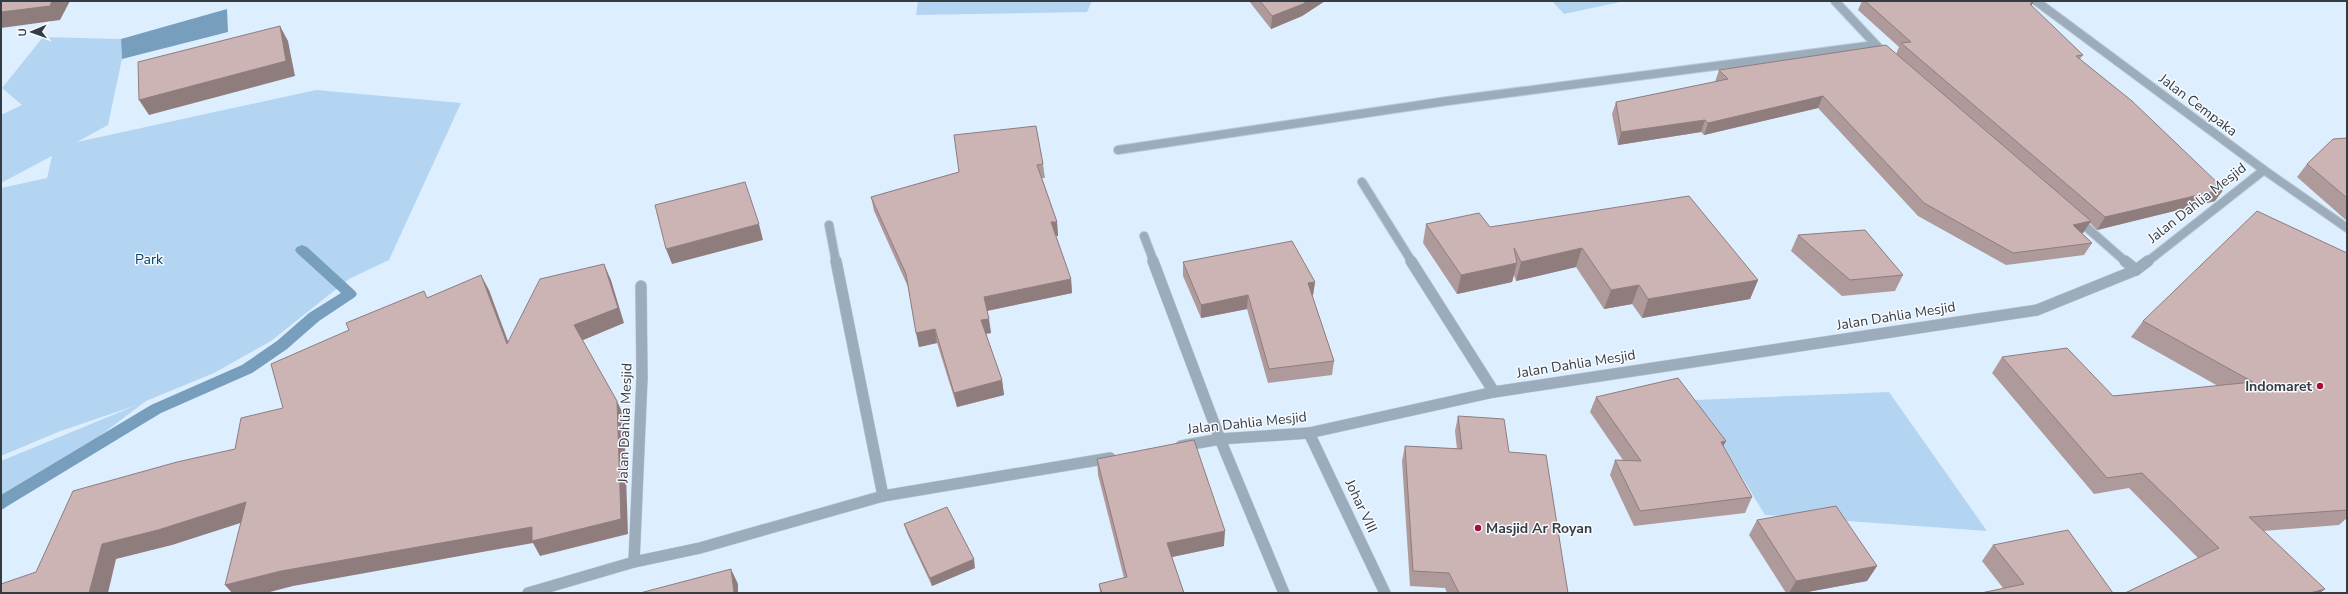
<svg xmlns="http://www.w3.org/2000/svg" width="2348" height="594" viewBox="0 0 2348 594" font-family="'Nunito Sans',sans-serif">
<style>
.green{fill:#b4d5f2}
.water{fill:#789ebd}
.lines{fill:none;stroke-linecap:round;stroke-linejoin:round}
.stream{fill:#789ebd;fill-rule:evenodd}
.street-far1-casing{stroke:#bbcbd9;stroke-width:10}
.street-casing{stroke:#bbcbd9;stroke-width:12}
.street-far1{stroke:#9cacbb;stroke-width:8}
.street{stroke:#9cacbb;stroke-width:11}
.wall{fill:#af9a9b}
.shaded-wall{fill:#8f7d7e}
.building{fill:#ccb3b4;stroke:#8f7d7e}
.poi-dot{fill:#a70f38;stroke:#f7fafe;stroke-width:1.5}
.labels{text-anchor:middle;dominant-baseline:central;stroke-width:3;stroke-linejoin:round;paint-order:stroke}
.street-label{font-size:14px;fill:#343c42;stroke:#f7fafe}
.park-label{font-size:14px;fill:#00436c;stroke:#f7fafe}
.poi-label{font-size:14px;font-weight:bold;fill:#343c42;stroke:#f7fafe;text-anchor:end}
</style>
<rect width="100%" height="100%" fill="#ddefff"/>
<!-- green -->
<g class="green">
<polygon points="918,1 1092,1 1087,12 916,15"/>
<polygon points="1552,1 1625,1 1564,14"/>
<polygon points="43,37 121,39 122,59 108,125 77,142 316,90 461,103 389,260 349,279 271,341 214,373 146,401 1,511 1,461 137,405 58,432 1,456 1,188 47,178 52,156 1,183 1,115 32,100 22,105 2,88"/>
<polygon points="1889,392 1987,531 1765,515 1695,400"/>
</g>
<!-- water -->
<polygon class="water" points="227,9 228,32 122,59 121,39"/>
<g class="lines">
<!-- stream -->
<polygon class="stream" points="302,245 307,247 355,291 357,294 355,297 319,321 287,349 252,373 161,413 1,510 1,495 151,405 242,365 277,341 309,313 341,293 297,253 295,250 297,247"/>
<defs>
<g id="street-far1">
<polyline points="1835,1 1879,48"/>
<polyline points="2036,1 2264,170 2347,228"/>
<polyline points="1118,150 1447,101 1875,45"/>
<polyline points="1362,182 1412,262"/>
<polyline points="2077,219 2126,262"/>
<polyline points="829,225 836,262"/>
<polyline points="1144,236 1154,262"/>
<polyline points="2147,262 2264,170"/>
</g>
<g id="street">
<polyline points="836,261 883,496"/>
<polyline points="1153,261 1220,439 1284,593"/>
<polyline points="1411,261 1494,392"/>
<polyline points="2125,261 2136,270"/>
<polyline points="1309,433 1385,593"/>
<polyline points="1181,446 1220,439 1309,433 1494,392 2037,310 2136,270 2148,261"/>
<polyline points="634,562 642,378 641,286"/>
<polyline points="528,593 634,562 700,548 883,496 1110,458"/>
</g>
</defs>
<!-- street-far1 casing -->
<use href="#street-far1" class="street-far1-casing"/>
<!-- street casing -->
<use href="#street" class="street-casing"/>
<!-- street-far1 -->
<use href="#street-far1" class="street-far1"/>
<!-- street -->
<use href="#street" class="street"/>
</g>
<!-- wall -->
<g class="wall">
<polygon points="1249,1 1325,1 1302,16 1271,29"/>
<polygon points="1862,1 2034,1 2031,6 2083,55 2080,59 2215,201 2097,230 2090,223 2083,233 2082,233 2092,243 2084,255 2006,265 1918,216 1818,108 1704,135 1701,132 1618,145 1612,114 1616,102 1715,82 1719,70 1896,54 1899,47 1858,10"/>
<polygon points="2347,138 2347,221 2297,177 2307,164"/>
<polygon points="1043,164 1045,178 1042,178 1057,222 1058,236 1056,236 1071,279 1072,293 987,311 991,333 986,334 1002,380 1004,395 957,407 937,343 919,347 908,287 874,211 871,197 959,172"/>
<polygon points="1426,224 1490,227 1758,280 1750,299 1642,318 1632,304 1604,309 1576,267 1516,281 1514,275 1512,282 1457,294 1423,243"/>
<polygon points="1798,235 1903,275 1895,291 1842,296 1791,251"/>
<polygon points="2347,253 2347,518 2339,525 2263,531 2198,558 2129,488 2094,494 1992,373 2002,357 2113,396 2218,386 2131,337 2143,321"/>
<polygon points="1183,262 1315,282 1313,295 1312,296 1334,361 1332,375 1268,383 1247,309 1201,318 1183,276"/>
<polygon points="1596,397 1726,441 1723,446 1752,497 1745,513 1634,526 1610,475 1615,460 1623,460 1590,412"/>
<polygon points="1458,416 1509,452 1568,593 1447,593 1445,588 1410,586 1402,461 1405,446 1457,449 1455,431"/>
<polygon points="1097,459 1224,546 1172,557 1184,593 1100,593 1099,584 1124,578 1098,475"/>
<polygon points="1757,520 1877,566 1867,581 1802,593 1786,593 1749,535"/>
<polygon points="904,524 975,568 932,586 907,533"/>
<polygon points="1993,545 2113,593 2003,588 1982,561"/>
</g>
<!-- shaded-wall -->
<g class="shaded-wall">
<polygon points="52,1 70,1 60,20 1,28 1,12"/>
<polygon points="1307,1 1325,1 1302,16 1271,29 1272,16"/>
<polygon points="2033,1 2034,1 2029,10 2030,4"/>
<polygon points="280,26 288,41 295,76 149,115 139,100"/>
<polygon points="1823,96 1818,108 1704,135 1708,123"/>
<polygon points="1705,120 1701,132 1618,145 1621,132"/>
<polygon points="2224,189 2215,201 2097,230 2105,217"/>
<polygon points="2091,221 2083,233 2066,237 2073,225"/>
<polygon points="1051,222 1057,222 1058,236 1053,236"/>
<polygon points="759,224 763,240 672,264 666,249"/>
<polygon points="1582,248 1576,267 1516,281 1521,262"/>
<polygon points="1517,263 1512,282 1457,294 1461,275"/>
<polygon points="604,264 611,280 624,323 581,341 574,325"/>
<polygon points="481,275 489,290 515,360 507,344"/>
<polygon points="1071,279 1072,293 986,311 984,297"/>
<polygon points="1758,280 1750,299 1642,318 1648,299"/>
<polygon points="1315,282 1313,295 1306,297 1308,283"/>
<polygon points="1639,285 1632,304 1604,309 1611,290"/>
<polygon points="1248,295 1247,309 1201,318 1201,305"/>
<polygon points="989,319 991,333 983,334 981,320"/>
<polygon points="935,329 937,343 919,347 916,333"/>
<polygon points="1002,380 1004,395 957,407 954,393"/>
<polygon points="617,401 624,416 628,534 540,556 533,543 293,586 266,593 232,593 225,585"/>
<polygon points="1726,441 1718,456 1721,442"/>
<polygon points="246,502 259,517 172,545 116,559 108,593 89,593 102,544"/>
<polygon points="1225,531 1224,546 1167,558 1167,543"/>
<polygon points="974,559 975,568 932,586 930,578"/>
<polygon points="1877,566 1867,581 1802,593 1789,593 1796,581"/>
<polygon points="731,569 738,584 738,593 734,593"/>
<polygon points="2325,589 2320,593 2310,593"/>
</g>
<!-- building -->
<g class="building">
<polygon points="1,1 52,1 50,6 1,12"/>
<polygon points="1260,1 1307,1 1303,4 1272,16"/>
<polygon points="1865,1 2033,1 2030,4 2083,55 2076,56 2132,101 2224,189 2105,217 1901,43 1911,42"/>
<polygon points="280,26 286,61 139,100 138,62"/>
<polygon points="1886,45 2091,221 2073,225 2092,243 2013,253 1924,203 1823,96 1708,123 1705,120 1621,132 1616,102 1728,79 1719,70"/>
<polygon points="1036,126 1043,164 1037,165 1057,222 1051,222 1071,279 984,297 989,319 981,320 1002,380 954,393 935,329 916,333 906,274 871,197 959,172 954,135"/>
<polygon points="2347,138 2347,198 2307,164 2333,139"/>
<polygon points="745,182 759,224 666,249 655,205"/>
<polygon points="1689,196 1758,280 1648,299 1639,285 1611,290 1582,248 1521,262 1514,248 1517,263 1461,275 1426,224 1479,213 1490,227"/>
<polygon points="2257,211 2347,253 2347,510 2249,517 2325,589 2310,593 2125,593 2219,548 2142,473 2107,478 2002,357 2067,348 2113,396 2253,382 2143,321"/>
<polygon points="1865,230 1903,275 1850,280 1798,235"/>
<polygon points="1292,241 1315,282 1308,283 1334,361 1269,369 1248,295 1201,305 1183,262"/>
<polygon points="604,264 618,308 574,325 617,401 621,519 532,541 532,527 281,571 225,585 246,502 158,530 102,544 89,593 1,593 1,584 36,572 73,491 177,462 235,449 241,418 283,408 271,364 349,330 346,323 424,291 427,298 481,275 507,344 540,279"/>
<polygon points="1678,378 1726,441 1721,442 1752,497 1640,511 1615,460 1641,461 1596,397"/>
<polygon points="1458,416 1504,419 1509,452 1546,455 1568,593 1459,593 1449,573 1413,571 1405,446 1462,449"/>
<polygon points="1194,440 1225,531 1167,543 1184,593 1102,593 1099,584 1127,577 1097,459"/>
<polygon points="1836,506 1877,566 1796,581 1757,520"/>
<polygon points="947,507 974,559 930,578 904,524"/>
<polygon points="2068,530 2113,593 1981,593 2024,584 1993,545"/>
<polygon points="731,569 734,593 640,593"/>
</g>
<!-- markers -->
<g class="poi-dot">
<circle cx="2320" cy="386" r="4"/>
<circle cx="1478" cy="528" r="4"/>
</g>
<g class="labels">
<!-- street labels -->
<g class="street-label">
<text transform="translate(2198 105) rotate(37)">Jalan Cempaka</text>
<text transform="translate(2197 203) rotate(-38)">Jalan Dahlia Mesjid</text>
<text transform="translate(1896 316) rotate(-9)">Jalan Dahlia Mesjid</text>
<text transform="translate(1576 364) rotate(-9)">Jalan Dahlia Mesjid</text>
<text transform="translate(625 423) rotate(-88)">Jalan Dahlia Mesjid</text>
<text transform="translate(1247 423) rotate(-6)">Jalan Dahlia Mesjid</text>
<text transform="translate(1361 506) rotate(65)">Johar VIII</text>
</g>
<!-- park labels -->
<g class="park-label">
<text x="149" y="259">Park</text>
</g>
<!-- poi labels -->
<g class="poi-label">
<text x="2312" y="386">Indomaret</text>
<text x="1486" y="528" text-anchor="start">Masjid Ar Royan</text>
</g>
</g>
<!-- border -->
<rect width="2348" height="594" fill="none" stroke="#343c42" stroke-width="4"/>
<!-- north arrow -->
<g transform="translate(32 32) rotate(268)" stroke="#f7fafe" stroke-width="3" paint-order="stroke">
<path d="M0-3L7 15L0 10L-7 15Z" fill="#343c42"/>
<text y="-6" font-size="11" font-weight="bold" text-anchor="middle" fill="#343c42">U</text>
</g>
</svg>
